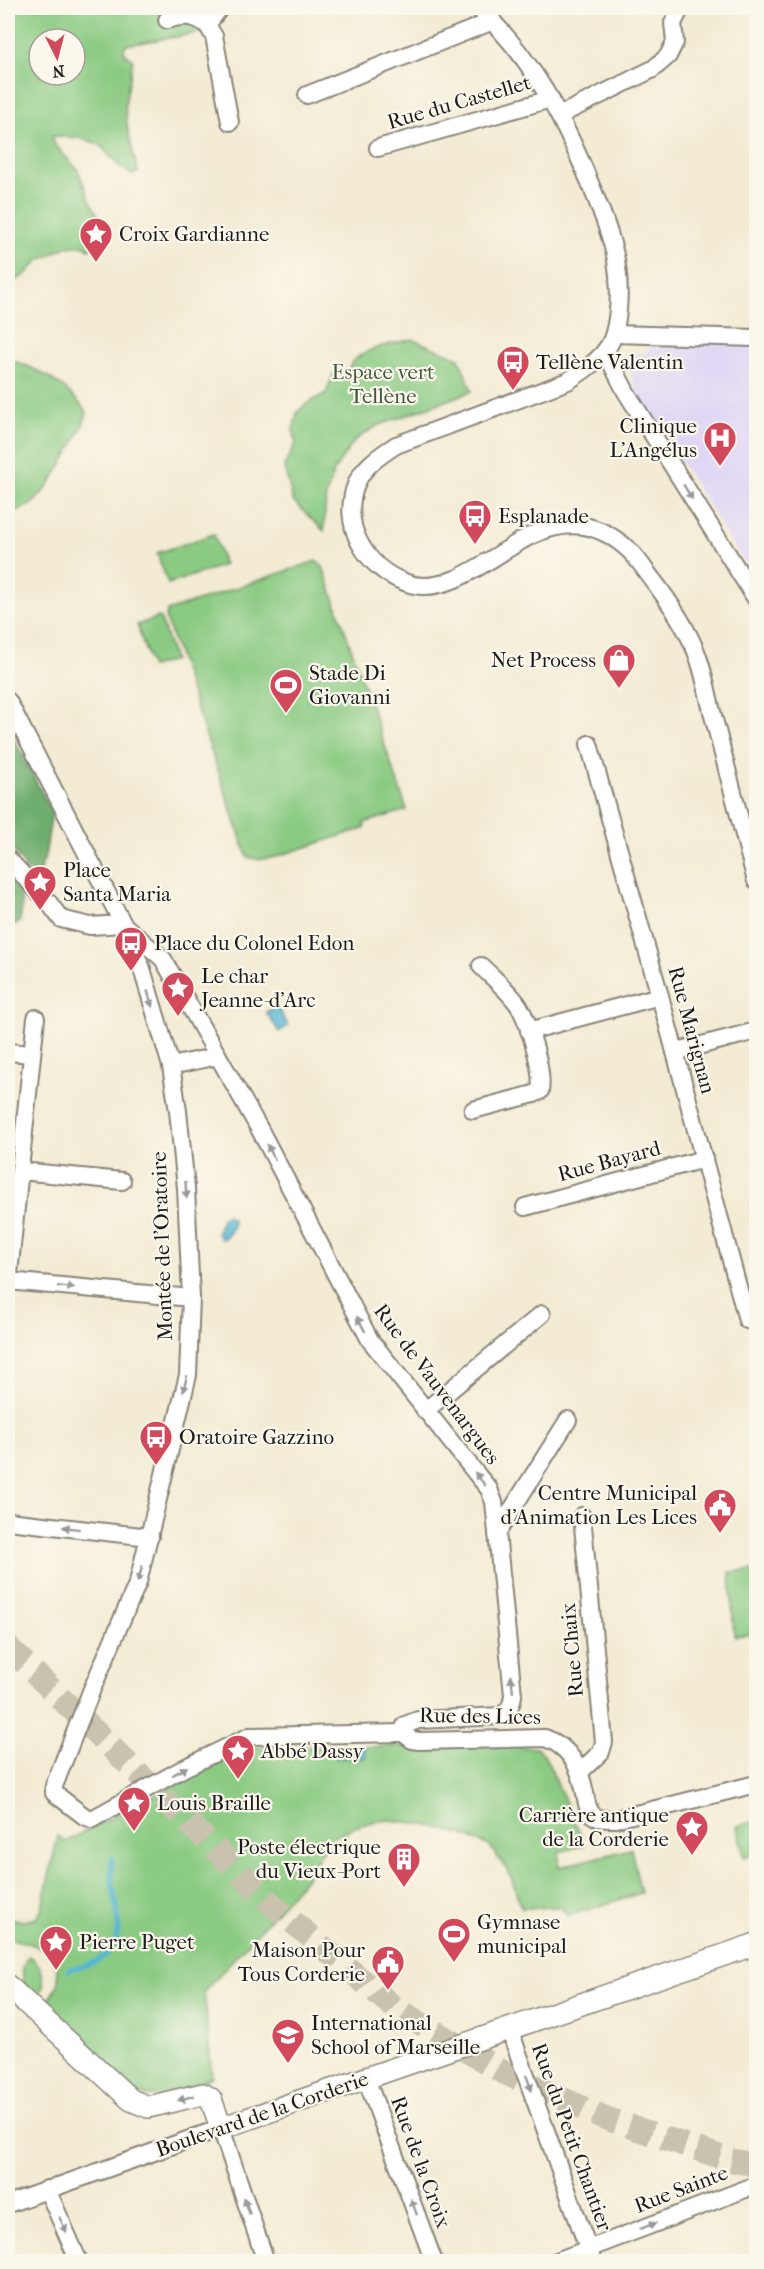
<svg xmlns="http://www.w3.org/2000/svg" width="764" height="2269" viewBox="0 0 764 2269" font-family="'IM FELL French Canon',serif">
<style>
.built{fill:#dfd5f5}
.green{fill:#8aca82;stroke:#53734f;stroke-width:1.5;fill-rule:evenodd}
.forest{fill:#6fae70;stroke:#466546;stroke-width:1.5}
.water{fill:#55b6d3;stroke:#386978;stroke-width:1.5}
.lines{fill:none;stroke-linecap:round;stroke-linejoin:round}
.stream{stroke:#55b6d3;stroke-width:5}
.highway-tunnel{stroke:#c8c2ae;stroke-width:24;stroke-dasharray:24 12;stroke-linecap:butt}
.minor-casing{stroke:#888478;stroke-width:20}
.major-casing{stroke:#888478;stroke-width:24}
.minor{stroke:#fff;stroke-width:16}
.major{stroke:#fff;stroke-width:21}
.oneway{fill:#999}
.labels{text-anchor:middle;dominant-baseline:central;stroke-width:4.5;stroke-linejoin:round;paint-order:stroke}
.street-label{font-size:21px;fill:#1c1c1c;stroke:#fbf7ec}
.poi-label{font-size:21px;fill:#1c1c1c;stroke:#fbf7ec;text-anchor:start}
.park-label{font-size:21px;fill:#425940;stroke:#fbf7ec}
</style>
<rect width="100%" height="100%" fill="#fbf7ec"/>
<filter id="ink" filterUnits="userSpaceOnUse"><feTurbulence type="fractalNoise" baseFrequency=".0167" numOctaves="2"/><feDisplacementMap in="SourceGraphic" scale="12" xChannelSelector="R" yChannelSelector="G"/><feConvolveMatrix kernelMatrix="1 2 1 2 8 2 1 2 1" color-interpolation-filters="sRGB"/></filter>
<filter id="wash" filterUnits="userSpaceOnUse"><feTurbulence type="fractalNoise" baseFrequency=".008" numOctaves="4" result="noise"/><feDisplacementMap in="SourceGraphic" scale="24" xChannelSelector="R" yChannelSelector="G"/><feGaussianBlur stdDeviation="1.35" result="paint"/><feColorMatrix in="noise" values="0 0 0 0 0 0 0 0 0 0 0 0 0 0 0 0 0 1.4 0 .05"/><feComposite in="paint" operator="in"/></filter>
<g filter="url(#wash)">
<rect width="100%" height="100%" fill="#f3ebd3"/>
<!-- built -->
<polygon class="built" points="756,341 756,581 652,416 636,395 630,364 630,354 646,353 653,343"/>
<!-- green -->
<g class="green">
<path d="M8,8H201L217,30L126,45L124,48L125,54L133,59L125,105L128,131L138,172L132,175L119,166L99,144L80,138L52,136L54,144L78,170L89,198L100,219L98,242L89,249L83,245L66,247L38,261L26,274L8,286ZM39,39H75V75H39Z"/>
<path d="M412,339L459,358L472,391L377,426L355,440L335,469L326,495L324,531L293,501L284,466L296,443L293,430L297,413L306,404L326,393L334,373L349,368C359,347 391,345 412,339Z"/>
<path d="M14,361C43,371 69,387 87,413C80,435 49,492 30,505C24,509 14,511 8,513V366Z"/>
<polygon points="214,534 224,565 168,584 157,553"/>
<path d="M316,561L323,567L407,810L364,823L365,828L275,857C265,859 256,861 247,856L166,619L167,611Z"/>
<polygon points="160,617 174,660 151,667 137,625"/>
<polygon points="756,1570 756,1634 734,1636 730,1572"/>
<path d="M519,1746L536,1748L544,1754L585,1845L559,1852V1867L631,1849L641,1893L568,1916L561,1907L521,1908L510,1874L490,1846L461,1834L422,1824L388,1820L373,1822L354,1827L331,1838L305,1879L204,1992L212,2077C189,2086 161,2103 136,2093L44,2006L58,1985C58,1977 58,1964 52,1957C45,1947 20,1939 8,1940V1917L23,1921L37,1918L41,1911L58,1836L65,1842L246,1747Z"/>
<polygon points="756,1821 756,1853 744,1857 737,1826"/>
<path d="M29,1956C42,1963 48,1983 39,1995C21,1994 18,1966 29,1956Z"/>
</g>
<!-- forest -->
<g class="forest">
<polygon points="8,727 52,812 45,857 40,871 34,874 26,869 8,842"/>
<path d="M8,874C20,889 26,903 19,923L8,926Z"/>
</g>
<!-- water -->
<g class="water">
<polygon points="277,1006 288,1026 279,1032 266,1012"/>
<path d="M227,1215L233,1220C233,1229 230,1236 221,1239L217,1232L222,1219Z"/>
<polygon points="365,1747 365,1758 336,1758 336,1748"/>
</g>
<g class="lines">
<!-- stream -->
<path class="stream" d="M68,1970C76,1967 87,1966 95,1962C139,1938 106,1896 112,1859"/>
</g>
</g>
<g filter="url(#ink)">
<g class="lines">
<!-- highway-tunnel -->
<polyline class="highway-tunnel" points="8,1647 274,1906 396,2009 503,2072 605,2118 730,2160 756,2165"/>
<defs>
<g id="minor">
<path d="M478,8C531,55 563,118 590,183C600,208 611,234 616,260C620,282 620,311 614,333C609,355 586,369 568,381L396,445C381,455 365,465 357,482C339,525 366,569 407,583C448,598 495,553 530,536C568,518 599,522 630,551C638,559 645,570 652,579C669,601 684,623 695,649C705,672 708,699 715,723C729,776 743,829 756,881"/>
<path d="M167,20C183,15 194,15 207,25L220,8"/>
<polyline points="207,25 214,36 230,122"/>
<polyline points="307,95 493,21"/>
<polyline points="560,115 653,69 668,56 675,42 673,23 681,8"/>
<polyline points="378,148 551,99"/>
<polyline points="614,334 756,338"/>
<polyline points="605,351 626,392 756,599"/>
<polyline points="8,701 123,924 142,969 171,1066 178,1111 186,1188 191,1298 188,1375 138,1582 92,1689 54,1786 54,1793 84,1816 92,1819 186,1767 250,1736 403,1733"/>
<polyline points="589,744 660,996 747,1320 756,1322"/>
<polyline points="8,859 49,903 61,919 90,926 123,924"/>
<path d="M126,927L163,959L260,1130L370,1340L479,1477L489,1489L494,1502L513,1695C512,1705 509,1711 501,1716L418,1720L405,1725L403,1733"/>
<polyline points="529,1031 660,996"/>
<polyline points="8,1052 32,1054"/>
<polyline points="675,1052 756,1031"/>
<polyline points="171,1066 218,1056"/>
<path d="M473,1110L534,1094L540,1091C544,1072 529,1023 519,1006C510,992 493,978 481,966"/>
<polyline points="20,1171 122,1181"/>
<polyline points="525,1207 704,1159"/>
<polyline points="8,1281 191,1298"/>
<polyline points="8,1283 36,1018"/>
<polyline points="425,1411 542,1314"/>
<polyline points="8,1521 150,1537"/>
<polyline points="497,1533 568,1420"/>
<path d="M403,1733L412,1740L419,1741L545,1738C571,1747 580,1768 585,1793C586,1800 587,1809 593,1815C599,1820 608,1819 616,1819L756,1784"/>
<polyline points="581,1771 601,1752 604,1742 582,1516"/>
<polyline points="509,2028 593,2262"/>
<polyline points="366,2078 434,2262"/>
<polyline points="47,2189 79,2262"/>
<polyline points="8,2204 221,2128 266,2262"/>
<polyline points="554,2262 756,2185"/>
</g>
<polyline id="major" points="8,1986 131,2100 148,2107 203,2094 211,2099 221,2128 756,1944"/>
</defs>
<!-- minor casing -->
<use href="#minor" class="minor-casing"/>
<!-- major casing -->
<use href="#major" class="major-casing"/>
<!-- minor -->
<use href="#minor" class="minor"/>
<!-- major -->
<use href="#major" class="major"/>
</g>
<!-- one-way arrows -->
<defs><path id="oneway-solid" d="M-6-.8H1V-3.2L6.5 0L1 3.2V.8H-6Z" transform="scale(1.5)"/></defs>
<g class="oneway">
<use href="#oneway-solid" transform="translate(688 492) rotate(58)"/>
<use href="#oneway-solid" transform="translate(150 999) rotate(73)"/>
<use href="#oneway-solid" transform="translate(271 1152) rotate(-117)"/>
<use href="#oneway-solid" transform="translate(186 1190) rotate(86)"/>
<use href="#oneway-solid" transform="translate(66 1287) rotate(5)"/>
<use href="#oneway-solid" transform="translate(361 1324) rotate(-119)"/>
<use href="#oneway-solid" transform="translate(185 1384) rotate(103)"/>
<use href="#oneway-solid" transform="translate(480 1479) rotate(-128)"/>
<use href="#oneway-solid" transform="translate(71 1528) rotate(-173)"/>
<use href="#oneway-solid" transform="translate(140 1574) rotate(106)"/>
<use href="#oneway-solid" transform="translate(512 1684) rotate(-96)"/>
<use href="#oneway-solid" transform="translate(180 1771) rotate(-29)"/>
<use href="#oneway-solid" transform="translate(529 2083) rotate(70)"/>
<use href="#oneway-solid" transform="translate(186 2098) rotate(164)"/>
<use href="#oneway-solid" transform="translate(247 2206) rotate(-109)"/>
<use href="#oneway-solid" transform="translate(414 2207) rotate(-110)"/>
<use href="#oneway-solid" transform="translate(63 2225) rotate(66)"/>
<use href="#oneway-solid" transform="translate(648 2226) rotate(-21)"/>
</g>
</g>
<!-- icons -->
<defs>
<symbol id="sight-pin" viewBox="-11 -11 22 30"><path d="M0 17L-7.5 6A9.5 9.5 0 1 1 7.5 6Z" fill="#d1495b" stroke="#fbf7ec"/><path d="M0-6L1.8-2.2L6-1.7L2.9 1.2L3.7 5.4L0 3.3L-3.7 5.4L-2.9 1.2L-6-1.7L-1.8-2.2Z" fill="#fff"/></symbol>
<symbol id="bus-pin" viewBox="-11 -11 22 30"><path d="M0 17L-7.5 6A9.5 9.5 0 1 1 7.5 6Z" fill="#d1495b" stroke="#fbf7ec"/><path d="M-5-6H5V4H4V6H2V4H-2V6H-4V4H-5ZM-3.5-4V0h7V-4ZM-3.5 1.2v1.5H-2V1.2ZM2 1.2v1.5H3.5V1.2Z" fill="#fff"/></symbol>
<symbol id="hospital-pin" viewBox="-11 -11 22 30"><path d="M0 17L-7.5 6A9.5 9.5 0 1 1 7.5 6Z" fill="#d1495b" stroke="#fbf7ec"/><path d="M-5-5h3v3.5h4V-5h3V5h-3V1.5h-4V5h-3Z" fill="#fff"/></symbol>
<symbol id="shop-pin" viewBox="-11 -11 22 30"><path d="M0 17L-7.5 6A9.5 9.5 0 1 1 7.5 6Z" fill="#d1495b" stroke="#fbf7ec"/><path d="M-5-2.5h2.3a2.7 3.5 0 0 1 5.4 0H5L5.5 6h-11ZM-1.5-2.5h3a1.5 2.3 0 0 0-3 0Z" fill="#fff"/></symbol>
<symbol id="stadium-pin" viewBox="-11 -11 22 30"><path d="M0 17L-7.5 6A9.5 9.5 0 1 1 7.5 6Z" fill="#d1495b" stroke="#fbf7ec"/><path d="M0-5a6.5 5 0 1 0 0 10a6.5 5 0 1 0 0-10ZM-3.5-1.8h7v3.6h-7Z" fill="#fff"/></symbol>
<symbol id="civic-pin" viewBox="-11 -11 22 30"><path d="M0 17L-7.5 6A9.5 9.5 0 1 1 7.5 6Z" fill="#d1495b" stroke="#fbf7ec"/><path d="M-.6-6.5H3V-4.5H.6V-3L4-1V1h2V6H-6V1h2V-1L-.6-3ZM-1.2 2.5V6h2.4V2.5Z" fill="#fff"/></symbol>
<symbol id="building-pin" viewBox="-11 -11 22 30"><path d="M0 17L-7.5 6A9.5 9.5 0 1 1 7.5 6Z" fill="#d1495b" stroke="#fbf7ec"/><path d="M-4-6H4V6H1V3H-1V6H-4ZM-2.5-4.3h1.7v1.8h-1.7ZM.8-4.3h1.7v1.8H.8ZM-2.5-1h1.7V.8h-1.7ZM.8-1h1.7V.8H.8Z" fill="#fff"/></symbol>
<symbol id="school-pin" viewBox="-11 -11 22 30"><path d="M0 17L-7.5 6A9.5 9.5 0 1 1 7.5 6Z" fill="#d1495b" stroke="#fbf7ec"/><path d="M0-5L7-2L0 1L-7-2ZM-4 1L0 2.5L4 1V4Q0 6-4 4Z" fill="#fff"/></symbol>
</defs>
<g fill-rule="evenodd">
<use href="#sight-pin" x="77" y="215" width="38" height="52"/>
<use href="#bus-pin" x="494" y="343" width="38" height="52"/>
<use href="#hospital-pin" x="701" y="419" width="38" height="52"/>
<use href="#bus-pin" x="456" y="497" width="38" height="52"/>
<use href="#shop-pin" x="600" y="641" width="38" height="52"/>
<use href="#stadium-pin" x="267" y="666" width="38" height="52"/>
<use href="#sight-pin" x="21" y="863" width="38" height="52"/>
<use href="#bus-pin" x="112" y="924" width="38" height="52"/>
<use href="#sight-pin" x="159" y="969" width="38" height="52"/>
<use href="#bus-pin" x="137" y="1418" width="38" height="52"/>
<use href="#civic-pin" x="701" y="1486" width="38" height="52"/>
<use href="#sight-pin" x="219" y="1732" width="38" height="52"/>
<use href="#sight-pin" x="115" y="1784" width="38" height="52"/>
<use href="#sight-pin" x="673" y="1808" width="38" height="52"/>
<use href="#building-pin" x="385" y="1840" width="38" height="52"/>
<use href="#stadium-pin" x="435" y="1915" width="38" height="52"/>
<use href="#sight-pin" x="37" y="1923" width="38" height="52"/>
<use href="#civic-pin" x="369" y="1943" width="38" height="52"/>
<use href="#school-pin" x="269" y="2016" width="38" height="52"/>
</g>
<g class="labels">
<!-- street labels -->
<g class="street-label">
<text transform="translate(459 102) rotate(-16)">Rue du Castellet</text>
<text transform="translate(692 1030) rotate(75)">Rue Marignan</text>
<text transform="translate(609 1161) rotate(-15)">Rue Bayard</text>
<text transform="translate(162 1246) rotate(-92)">Montée de l'Oratoire</text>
<text transform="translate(437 1384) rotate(53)">Rue de Vauvenargues</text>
<text transform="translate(572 1650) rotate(-95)">Rue Chaix</text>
<text transform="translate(480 1716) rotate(1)">Rue des Lices</text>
<text transform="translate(262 2114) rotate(-19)">Boulevard de la Corderie</text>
<text transform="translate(572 2137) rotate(70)">Rue du Petit Chantier</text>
<text transform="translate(421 2162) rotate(70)">Rue de la Croix</text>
<text transform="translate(681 2189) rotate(-21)">Rue Sainte</text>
</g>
<!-- poi labels -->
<g class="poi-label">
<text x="119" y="234">Croix Gardianne</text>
<text x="536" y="362">Tellène Valentin</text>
<text x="697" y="426" text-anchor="end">Clinique<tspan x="697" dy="24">L'Angélus</tspan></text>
<text x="498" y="516">Esplanade</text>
<text x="596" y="660" text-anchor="end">Net Process</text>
<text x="309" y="673">Stade Di<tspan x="309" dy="24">Giovanni</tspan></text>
<text x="63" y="870">Place<tspan x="63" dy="24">Santa Maria</tspan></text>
<text x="154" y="943">Place du Colonel Edon</text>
<text x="201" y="976">Le char<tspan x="201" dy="24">Jeanne-d'Arc</tspan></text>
<text x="179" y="1437">Oratoire Gazzino</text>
<text x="697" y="1493" text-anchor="end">Centre Municipal<tspan x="697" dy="24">d'Animation Les Lices</tspan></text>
<text x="261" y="1751">Abbé Dassy</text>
<text x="157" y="1803">Louis Braille</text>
<text x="669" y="1815" text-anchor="end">Carrière antique<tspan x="669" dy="24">de la Corderie</tspan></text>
<text x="381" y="1847" text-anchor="end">Poste électrique<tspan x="381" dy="24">du Vieux-Port</tspan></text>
<text x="477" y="1922">Gymnase<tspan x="477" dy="24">municipal</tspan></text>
<text x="79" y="1942">Pierre Puget</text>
<text x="365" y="1950" text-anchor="end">Maison Pour<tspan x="365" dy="24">Tous Corderie</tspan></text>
<text x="311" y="2023">International<tspan x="311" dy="24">School of Marseille</tspan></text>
</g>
<!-- park labels -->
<g class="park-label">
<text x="383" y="372">Espace vert<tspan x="383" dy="24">Tellène</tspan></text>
</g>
</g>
<!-- margin -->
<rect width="764" height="2269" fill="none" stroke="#fbf7ec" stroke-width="30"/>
<!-- north arrow -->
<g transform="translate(57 57) rotate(174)"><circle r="28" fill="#fbf7ec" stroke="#a29f99" stroke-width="1.5"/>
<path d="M0-4.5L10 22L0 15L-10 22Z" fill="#d1495b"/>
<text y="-9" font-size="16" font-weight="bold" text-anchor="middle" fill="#1c1c1c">N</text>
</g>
</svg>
